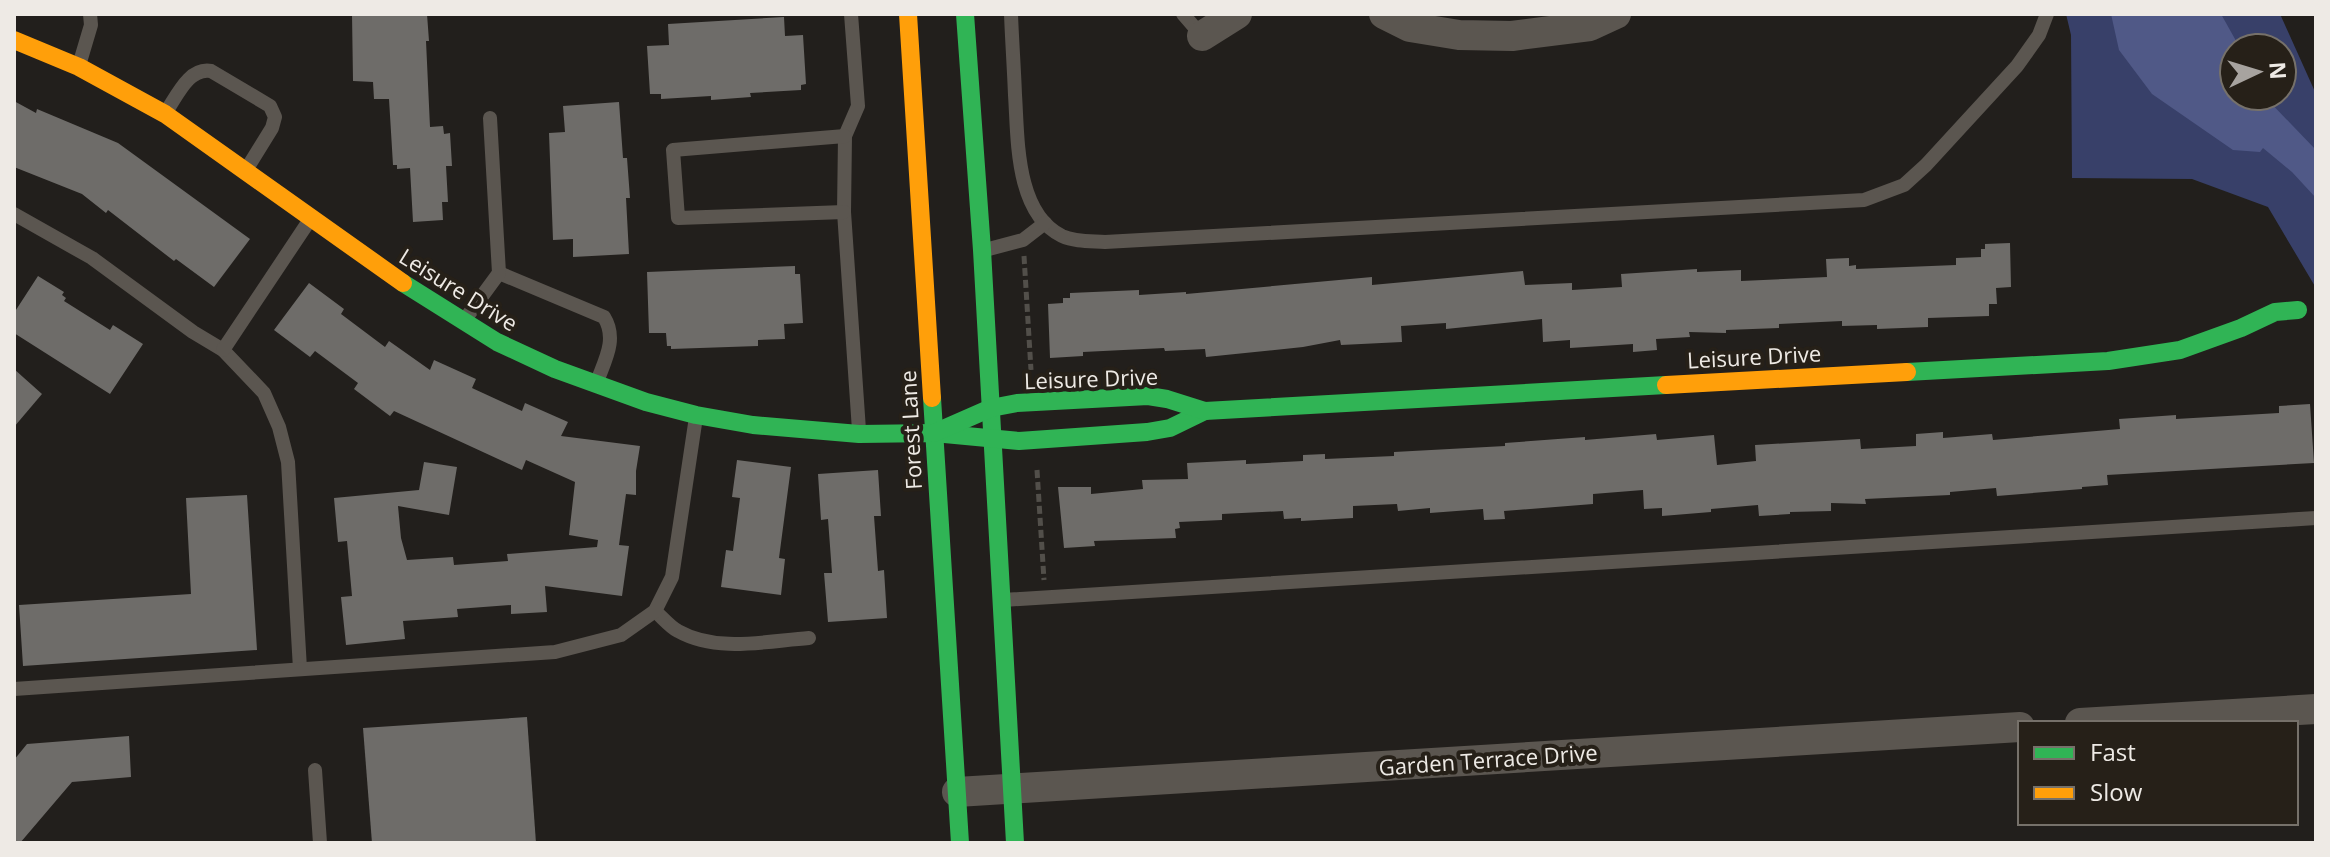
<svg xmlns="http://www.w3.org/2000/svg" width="2330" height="857" viewBox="0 0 2330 857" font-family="'Open Sans',sans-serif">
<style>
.forest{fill:#384069;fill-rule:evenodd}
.water{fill:#505987}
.building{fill:#6e6c69}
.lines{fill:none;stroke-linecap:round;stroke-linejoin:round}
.path{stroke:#524f4a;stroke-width:5;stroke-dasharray:8 4;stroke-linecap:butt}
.lane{stroke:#5b5650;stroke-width:14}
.street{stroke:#5b5650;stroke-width:30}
.fast{stroke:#30b455;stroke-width:18}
.slow{stroke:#ff9f0a;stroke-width:18}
.labels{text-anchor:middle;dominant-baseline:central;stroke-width:8;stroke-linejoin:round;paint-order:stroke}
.street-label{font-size:22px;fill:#eeeae5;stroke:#262018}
</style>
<rect width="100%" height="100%" fill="#221f1c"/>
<!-- forest -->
<path class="forest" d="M2066,14H2280L2316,94V288L2268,207L2192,179L2072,178L2071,35ZM2234,48H2282V96H2234Z"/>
<!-- water -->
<polygon class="water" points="2111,14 2221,14 2240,48 2234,48 2234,96 2264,96 2316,150 2316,198 2292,172 2263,148 2260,152 2233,150 2152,94 2119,50"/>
<!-- building -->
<g class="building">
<polygon points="352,14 427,14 429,41 426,41 430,127 443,126 444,134 450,133 452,166 446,166 448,202 442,202 443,220 413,222 410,168 397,169 397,165 393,165 389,99 374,99 373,82 353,81"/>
<polygon points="784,17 785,36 803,35 806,84 801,85 801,90 750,93 751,97 711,100 711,96 661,99 661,94 650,94 647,46 669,45 668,24"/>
<polygon points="14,101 36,113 37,109 118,143 250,239 214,287 176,259 174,261 108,210 106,213 82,194 14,167"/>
<polygon points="619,102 623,158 627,158 630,198 626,198 629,254 573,257 573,239 553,240 549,133 565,132 563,106"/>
<polygon points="2010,243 2011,287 1996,288 1997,304 1989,304 1989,316 1928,318 1928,327 1877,329 1877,325 1842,326 1842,321 1779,324 1779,328 1726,330 1726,333 1689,332 1690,337 1656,339 1657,350 1633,352 1633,344 1570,348 1570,340 1543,342 1542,319 1446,329 1446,323 1401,326 1402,342 1341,345 1340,340 1303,347 1206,357 1205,349 1165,351 1164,348 1083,352 1083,356 1050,358 1048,304 1063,303 1063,298 1070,298 1070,293 1139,290 1139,295 1186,292 1186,294 1372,277 1372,285 1523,271 1525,285 1572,283 1572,290 1622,287 1621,274 1697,269 1697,272 1741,270 1741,281 1827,277 1826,259 1849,258 1849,266 1856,265 1856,269 1956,265 1956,258 1981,257 1981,249 1985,249 1985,244"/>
<polygon points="795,266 795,274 800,274 803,323 784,324 785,339 758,340 758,346 671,349 671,346 667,346 666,333 649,333 647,272"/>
<polygon points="38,276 64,292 62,295 66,298 64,301 110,330 113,325 143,344 110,394 14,333 14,313"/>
<polygon points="309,283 344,309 341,314 385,347 389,341 430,370 434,360 476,379 472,388 522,411 525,403 568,422 561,436 640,446 636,471 636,495 626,494 619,545 629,546 622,596 545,586 547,612 511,614 511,605 457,609 458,617 403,621 405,639 346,645 341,597 352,596 347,541 338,542 334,498 419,490 424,462 457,467 449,515 398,506 401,538 407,560 453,557 454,565 508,561 507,554 597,547 598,540 569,535 575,482 526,460 522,470 394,411 390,416 354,389 358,383 315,351 310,357 274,330"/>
<polygon points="14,369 42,394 14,427"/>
<polygon points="2310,404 2314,463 2107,475 2108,485 2082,487 2082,489 1997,496 1996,488 1950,492 1950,495 1865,499 1866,504 1831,503 1831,511 1790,512 1790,514 1759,516 1758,505 1711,509 1711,512 1662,516 1662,508 1644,509 1643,490 1593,494 1593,504 1504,511 1505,519 1484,520 1483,509 1430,513 1430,508 1398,511 1397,504 1353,506 1353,518 1301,521 1301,518 1284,519 1283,511 1222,514 1222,520 1179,522 1180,528 1175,529 1176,538 1094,541 1095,546 1064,548 1058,487 1091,487 1091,494 1143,489 1142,480 1188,479 1187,463 1246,460 1246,464 1303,461 1303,455 1325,454 1325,459 1394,456 1394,452 1505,446 1505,443 1585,437 1585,440 1656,434 1657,440 1714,435 1717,465 1756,461 1755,445 1860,439 1861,449 1916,446 1916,434 1943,432 1943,438 1992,434 1993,440 2120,429 2119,419 2176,415 2176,419 2279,413 2279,406"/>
<polygon points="737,460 791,467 779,558 785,559 781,595 721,587 726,550 733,551 740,498 732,497"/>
<polygon points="878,470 881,516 874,516 878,571 884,570 887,618 828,622 824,573 832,573 828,519 821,520 818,474"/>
<polygon points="247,495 257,650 23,666 19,605 191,594 186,498"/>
<polygon points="527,717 536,843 372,843 363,728"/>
<polygon points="129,736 131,777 72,782 20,843 14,843 14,760 27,744"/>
</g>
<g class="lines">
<!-- path -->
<g class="path">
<polyline points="1024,256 1031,370"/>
<polyline points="1037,470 1044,580"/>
</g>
<!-- lane -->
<g class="lane">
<polyline points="851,14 858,106 845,136 844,212 859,430"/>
<path d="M1011,14C1012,41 1014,68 1015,95C1018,138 1015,213 1062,236C1075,242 1091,241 1105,242L1864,200L1904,185L1926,165L2017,66L2039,35L2047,14"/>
<polyline points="1183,14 1202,36"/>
<polyline points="80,62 91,25 90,14"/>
<path d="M166,112C177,96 189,67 211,71L270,106L275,117L272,128L246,170"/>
<polyline points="844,212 678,218 673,150 845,136"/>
<polyline points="14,214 92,258 193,332 223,350 264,393 279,427 288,462 300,669"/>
<polyline points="985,250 1023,240 1045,223"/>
<path d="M499,273L604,317C617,338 606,358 598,379"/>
<polyline points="466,318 499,273 490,118"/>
<polyline points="223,350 309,221"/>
<polyline points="1003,600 2316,518"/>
<path d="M655,611C662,617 670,627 678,631C717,653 767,641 809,638"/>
<polyline points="14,689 555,652 621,635 655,611 672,577 696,417"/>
<polyline points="315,770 320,843"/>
</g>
<!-- street -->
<g class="street">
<polyline points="1384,14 1410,27 1459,35 1512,36 1590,26 1616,14"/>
<polyline points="1202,36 1237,14"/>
<polyline points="2080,723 2316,709"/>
<polyline points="957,792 2020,727"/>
</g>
<!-- fast -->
<g class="fast">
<polyline points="965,14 982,250 1015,843"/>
<polyline points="403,283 497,342 555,369 646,402 696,415 753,425 859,434 934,433 1019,441 1147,432 1170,428 1205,411"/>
<polyline points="1907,372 2108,361 2180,350 2241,328 2275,312 2298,310"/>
<polyline points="932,398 960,843"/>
<polyline points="934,433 991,408 1017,403 1148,396 1167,399 1205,411 1666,385"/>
</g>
<!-- slow -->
<g class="slow">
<polyline points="908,14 932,398"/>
<polyline points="14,40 79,67 165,114 403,283"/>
<polyline points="1666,385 1907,372"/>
</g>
</g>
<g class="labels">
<!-- street labels -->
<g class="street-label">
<text transform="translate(459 289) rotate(32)">Leisure Drive</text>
<text transform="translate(1754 356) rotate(-3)">Leisure Drive</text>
<text transform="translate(1091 378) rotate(-2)">Leisure Drive</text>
<text transform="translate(910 430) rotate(-93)">Forest Lane</text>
<text transform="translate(1488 759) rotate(-4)">Garden Terrace Drive</text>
</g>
</g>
<!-- border -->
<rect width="2330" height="857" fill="none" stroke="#eeeae5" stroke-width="32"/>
<!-- legend -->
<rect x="2018" y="721" width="280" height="104" fill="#262018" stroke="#76716a" stroke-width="2"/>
<rect x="2034" y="747" width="40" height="12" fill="#30b455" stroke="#76716a" stroke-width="2"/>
<text x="2090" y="761" font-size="24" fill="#eeeae5">Fast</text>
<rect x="2034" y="787" width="40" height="12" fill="#ff9f0a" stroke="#76716a" stroke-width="2"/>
<text x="2090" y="801" font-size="24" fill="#eeeae5">Slow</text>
<!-- north arrow -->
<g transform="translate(2258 72) rotate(86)"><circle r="38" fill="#262018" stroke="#76716a" stroke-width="2"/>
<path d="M0-6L14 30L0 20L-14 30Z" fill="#a7a39f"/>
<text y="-12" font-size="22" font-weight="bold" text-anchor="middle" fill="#eeeae5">N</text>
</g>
</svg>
